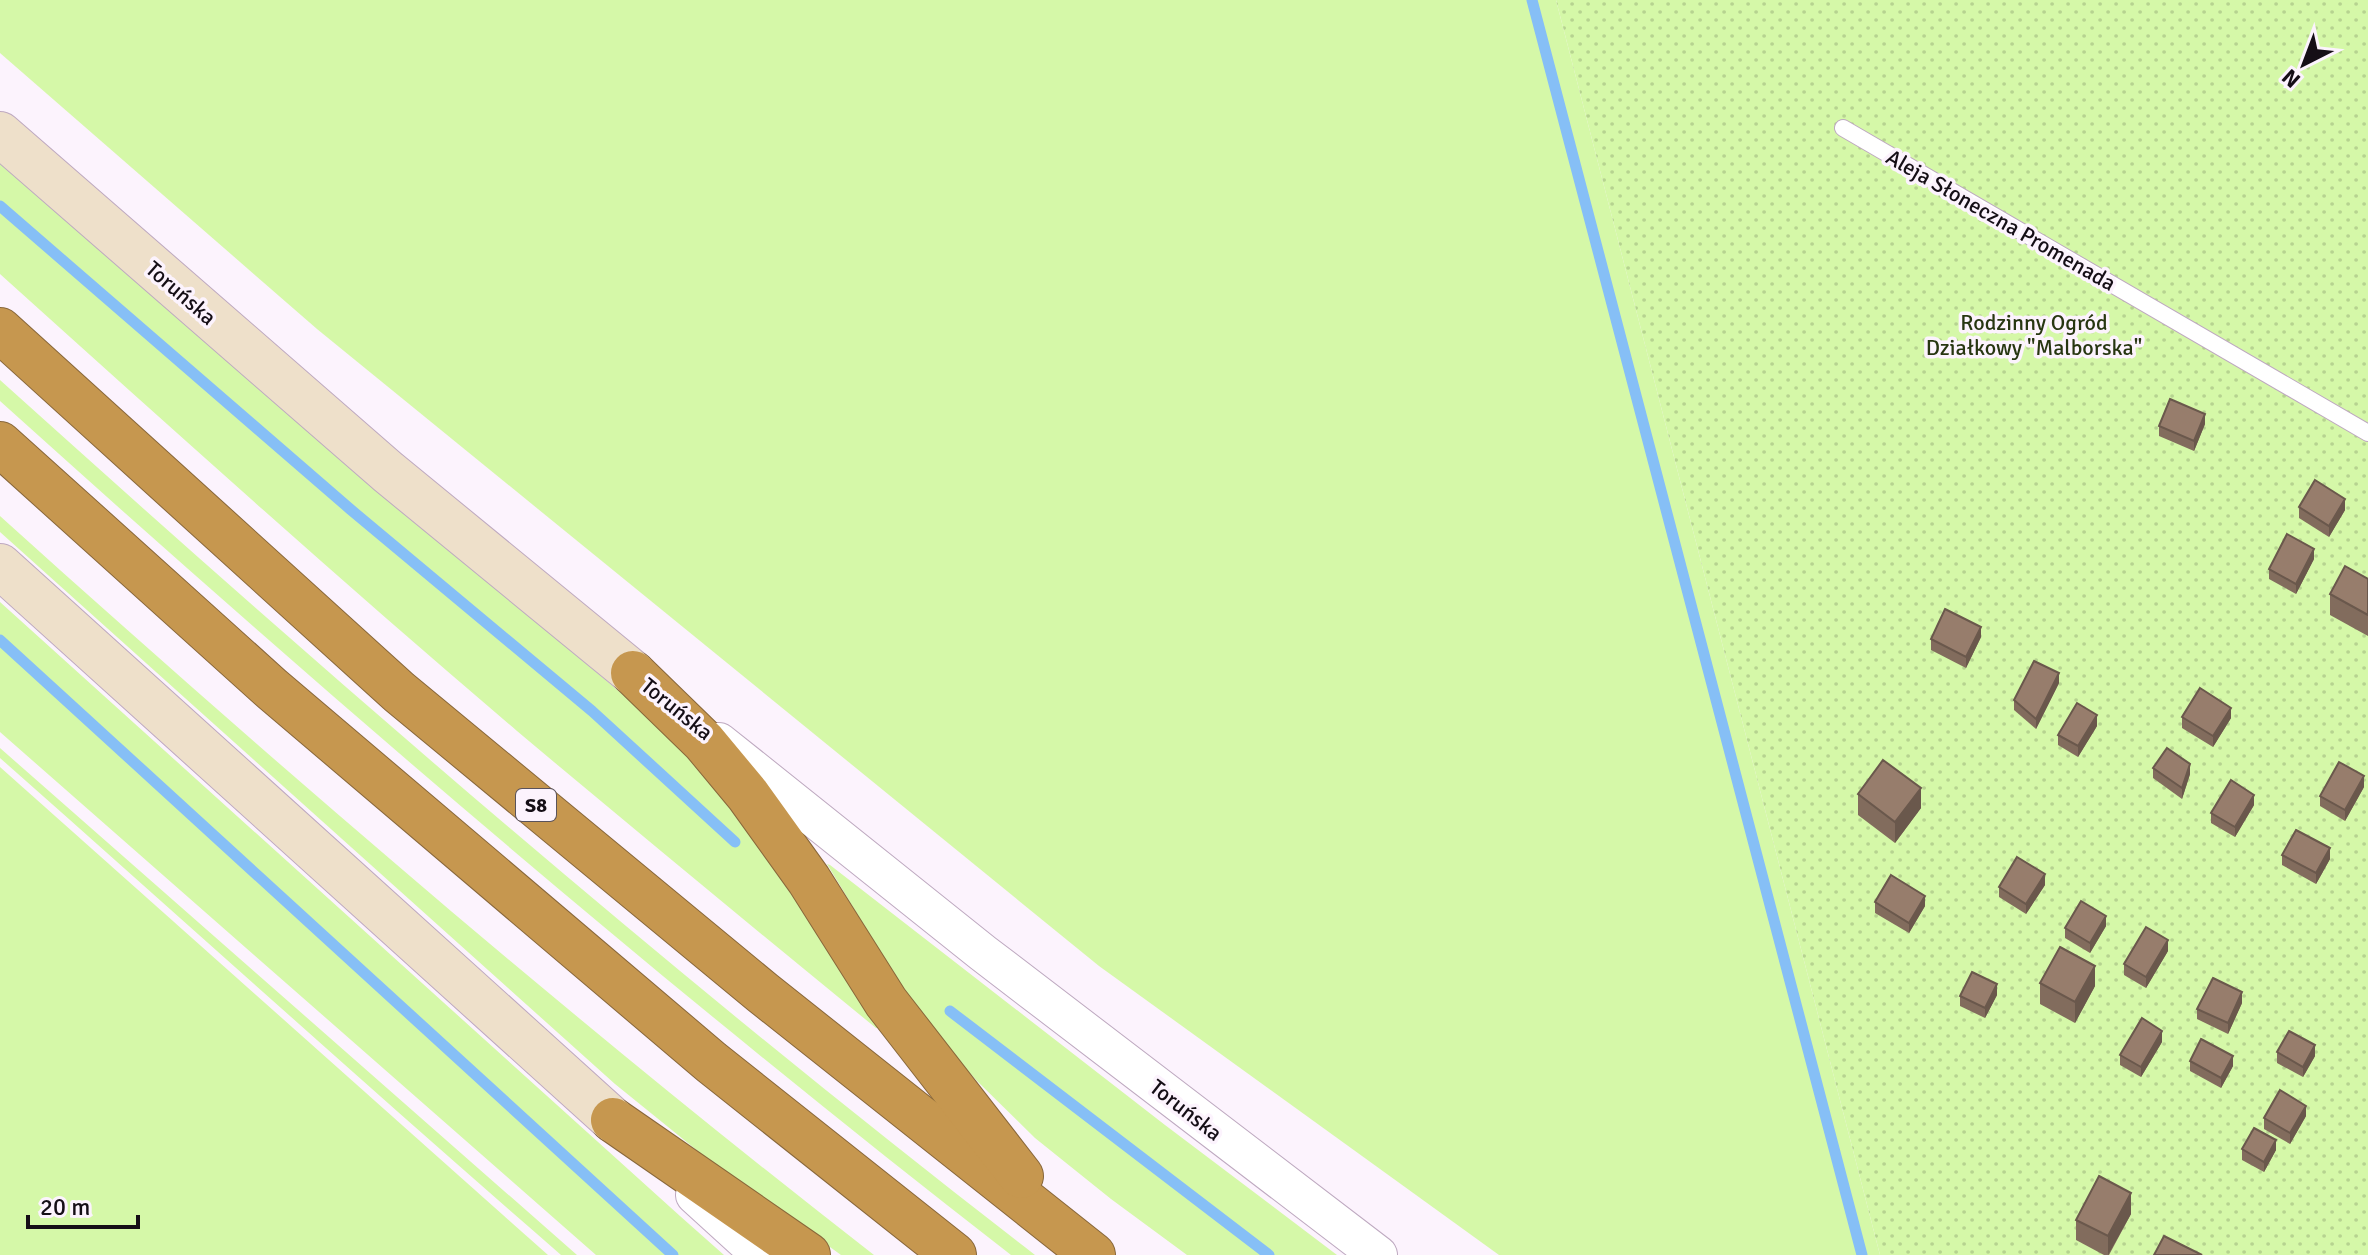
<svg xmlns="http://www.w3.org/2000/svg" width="2368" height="1255" viewBox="0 0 2368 1255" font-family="Signika,sans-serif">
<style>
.green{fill:#d5f8a8}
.garden{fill:url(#garden-dots)}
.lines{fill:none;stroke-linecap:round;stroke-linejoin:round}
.stream{stroke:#86bff6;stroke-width:11}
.service-casing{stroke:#bea9c0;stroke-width:18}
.tertiary-casing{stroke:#bea9c0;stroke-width:40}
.secondary-casing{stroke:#bea9c0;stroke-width:46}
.motorway-casing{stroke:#88673b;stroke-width:46}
.service{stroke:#fff;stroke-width:16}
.tertiary{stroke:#fff;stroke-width:38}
.secondary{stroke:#eee0ca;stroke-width:44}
.motorway{stroke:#c6974f;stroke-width:44}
.wall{fill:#826c5d}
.shaded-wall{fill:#6a584c}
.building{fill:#977d6c;stroke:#6a584c;stroke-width:2}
.labels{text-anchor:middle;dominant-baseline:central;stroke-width:7;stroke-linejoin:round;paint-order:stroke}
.shield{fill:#fcf3fd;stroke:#5a535b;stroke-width:2}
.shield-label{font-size:20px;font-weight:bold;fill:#150e16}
.street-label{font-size:22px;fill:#150e16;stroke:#fcf3fd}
.park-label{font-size:22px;fill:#273611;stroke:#fcf3fd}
</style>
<defs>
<pattern id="garden-dots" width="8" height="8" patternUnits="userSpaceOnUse" patternTransform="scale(2)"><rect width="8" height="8" fill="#d5f8a8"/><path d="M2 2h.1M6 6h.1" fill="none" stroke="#b6d390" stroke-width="1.8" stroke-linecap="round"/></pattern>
</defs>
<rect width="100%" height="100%" fill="#fcf3fd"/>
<!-- green -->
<g class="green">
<polygon points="0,0 1556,0 1880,1255 1499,1255 1099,966 317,329 0,53"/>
<path d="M0,159L322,441L665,730L741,814L879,1028H876C756,930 636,831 517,731C342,582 171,428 0,274Z"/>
<path d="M0,380C336,683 677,979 1035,1255H1011C662,984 328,697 0,401Z"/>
<path d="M0,516C283,771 573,1021 874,1255H841L699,1152L615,1084L0,532Z"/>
<polygon points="0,602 680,1216 724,1255 596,1255 0,732"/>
<path d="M0,748L577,1255H561C372,1091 187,923 0,758Z"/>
<polygon points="0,767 548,1255 0,1255"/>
<polygon points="827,864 830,865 1165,1125 1337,1255 1187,1255 1111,1199 1035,1138 977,1081 940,1039 908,998"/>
</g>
<!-- garden -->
<polygon class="garden" points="1556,0 2368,0 2368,1255 1880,1255"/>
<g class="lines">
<!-- stream -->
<g class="stream">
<polyline points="1532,0 1862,1255"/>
<polyline points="0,206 350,509 592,711 735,842"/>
<polyline points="0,640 673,1255"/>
<polyline points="950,1011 1269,1255"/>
</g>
<defs>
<polyline id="service" points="1843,128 2368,433"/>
<g id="tertiary">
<polyline points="719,742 983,953 1378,1255"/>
<polyline points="695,1195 761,1255"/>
</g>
<g id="secondary">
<polyline points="0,134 388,472 633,673"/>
<polyline points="0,566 613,1120"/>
</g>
<g id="motorway">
<polyline points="0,330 399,692 763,993 1093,1255"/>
<polyline points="0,444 272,689 711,1062 954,1255"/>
<polyline points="633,673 704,742 748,795 809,880 886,1002 1021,1176"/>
<polyline points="613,1120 808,1255"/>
</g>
</defs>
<!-- service casing -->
<use href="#service" class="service-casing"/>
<!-- tertiary casing -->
<use href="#tertiary" class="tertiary-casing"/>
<!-- secondary casing -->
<use href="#secondary" class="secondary-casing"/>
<!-- motorway casing -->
<use href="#motorway" class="motorway-casing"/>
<!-- service -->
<use href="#service" class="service"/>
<!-- tertiary -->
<use href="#tertiary" class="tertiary"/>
<!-- secondary -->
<use href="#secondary" class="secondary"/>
<!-- motorway -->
<use href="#motorway" class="motorway"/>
</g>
<!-- wall -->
<g class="wall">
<polygon points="2205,424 2194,451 2159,436 2159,426"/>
<polygon points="2299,507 2345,510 2329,537 2299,518"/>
<polygon points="2314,559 2296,594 2269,579 2269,569"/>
<polygon points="2368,579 2368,636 2330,615 2330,594"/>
<polygon points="1981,637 1966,668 1931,650 1931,639"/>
<polygon points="2059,683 2036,729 2014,710 2014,700"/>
<polygon points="2182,717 2231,718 2213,747 2182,728"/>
<polygon points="2097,726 2078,757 2058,745 2058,735"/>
<polygon points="2153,768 2190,774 2182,799 2153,778"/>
<polygon points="2364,787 2345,821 2320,806 2320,796"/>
<polygon points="1858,794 1921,808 1895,843 1858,815"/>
<polygon points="2254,805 2235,837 2211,823 2211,813"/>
<polygon points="2282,855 2330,859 2316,884 2282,865"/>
<polygon points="2045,885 2026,914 1999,897 1999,887"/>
<polygon points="1875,902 1925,906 1909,933 1875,913"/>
<polygon points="2106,926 2090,953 2065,938 2065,928"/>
<polygon points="2168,951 2146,988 2124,975 2124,964"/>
<polygon points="2040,983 2095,986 2075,1023 2040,1004"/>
<polygon points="1997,995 1985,1018 1960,1006 1960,996"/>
<polygon points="2242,1003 2228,1034 2197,1019 2197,1009"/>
<polygon points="2162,1042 2141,1077 2120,1065 2120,1055"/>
<polygon points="2277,1052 2315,1056 2303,1077 2277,1063"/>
<polygon points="2190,1061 2233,1066 2221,1088 2190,1071"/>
<polygon points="2306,1116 2290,1144 2264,1129 2264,1118"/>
<polygon points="2242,1149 2276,1150 2264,1172 2242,1160"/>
<polygon points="2131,1214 2109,1255 2104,1255 2076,1240 2076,1220"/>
</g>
<!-- shaded-wall -->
<g class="shaded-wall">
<polygon points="2205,414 2205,424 2194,451 2194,441"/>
<polygon points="2345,499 2345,510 2329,537 2329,526"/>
<polygon points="2314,549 2314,559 2296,594 2296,584"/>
<polygon points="1981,627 1981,637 1966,668 1966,657"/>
<polygon points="2059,673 2059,683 2036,729 2036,719"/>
<polygon points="2231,708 2231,718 2213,747 2213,736"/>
<polygon points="2097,715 2097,726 2078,757 2078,746"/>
<polygon points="2190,764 2190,774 2182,799 2182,788"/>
<polygon points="2364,776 2364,787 2345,821 2345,810"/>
<polygon points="1921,788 1921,808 1895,843 1895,822"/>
<polygon points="2254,795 2254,805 2235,837 2235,827"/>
<polygon points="2330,848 2330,859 2316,884 2316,873"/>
<polygon points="2045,874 2045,885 2026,914 2026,904"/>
<polygon points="1925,896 1925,906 1909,933 1909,923"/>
<polygon points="2106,916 2106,926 2090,953 2090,943"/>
<polygon points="2168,940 2168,951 2146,988 2146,977"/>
<polygon points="2095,966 2095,986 2075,1023 2075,1002"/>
<polygon points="1997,984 1997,995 1985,1018 1985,1008"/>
<polygon points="2242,992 2242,1003 2228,1034 2228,1023"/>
<polygon points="2162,1031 2162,1042 2141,1077 2141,1067"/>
<polygon points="2315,1045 2315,1056 2303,1077 2303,1067"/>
<polygon points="2233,1056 2233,1066 2221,1088 2221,1078"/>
<polygon points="2306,1106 2306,1116 2290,1144 2290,1133"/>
<polygon points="2276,1140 2276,1150 2264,1172 2264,1162"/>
<polygon points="2131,1193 2131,1214 2108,1255 2108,1236"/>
</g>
<!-- building -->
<g class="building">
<polygon points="2170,399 2205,414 2194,441 2159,426"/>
<polygon points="2315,480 2345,499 2329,526 2299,507"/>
<polygon points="2287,534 2314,549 2296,584 2269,569"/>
<polygon points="2345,566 2368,579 2368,615 2330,594"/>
<polygon points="1945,609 1981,627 1966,657 1931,639"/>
<polygon points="2034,661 2059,673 2036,719 2014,700"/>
<polygon points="2200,688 2231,708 2213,736 2182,717"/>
<polygon points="2077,703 2097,715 2078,746 2058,735"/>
<polygon points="2167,748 2190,764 2182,788 2153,768"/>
<polygon points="1883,760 1921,788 1895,822 1858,794"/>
<polygon points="2339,762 2364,776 2345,810 2320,796"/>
<polygon points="2231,780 2254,795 2235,827 2211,813"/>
<polygon points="2296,830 2330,848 2316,873 2282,855"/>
<polygon points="2017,857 2045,874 2026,904 1999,887"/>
<polygon points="1891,875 1925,896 1909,923 1875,902"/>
<polygon points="2081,901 2106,916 2090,943 2065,928"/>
<polygon points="2146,927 2168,940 2146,977 2124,964"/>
<polygon points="2060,947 2095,966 2075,1002 2040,983"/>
<polygon points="1972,972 1997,984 1985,1008 1960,996"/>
<polygon points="2213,978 2242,992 2228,1023 2197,1009"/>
<polygon points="2142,1018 2162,1031 2141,1067 2120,1055"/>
<polygon points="2289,1031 2315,1045 2303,1067 2277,1052"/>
<polygon points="2201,1039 2233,1056 2221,1078 2190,1061"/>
<polygon points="2280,1090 2306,1106 2290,1133 2264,1118"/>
<polygon points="2254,1128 2276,1140 2264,1162 2242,1149"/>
<polygon points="2099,1176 2131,1193 2108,1236 2076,1220"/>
<polygon points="2164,1236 2202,1255 2154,1255"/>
</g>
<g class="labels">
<!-- shield labels -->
<rect class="shield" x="516" y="789" width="40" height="32" rx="6"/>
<g class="shield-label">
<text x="536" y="805">S8</text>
</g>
<!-- street labels -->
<g class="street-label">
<text transform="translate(2001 220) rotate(30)">Aleja Słoneczna Promenada</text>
<text transform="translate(181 293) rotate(41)">Toruńska</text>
<text transform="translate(677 709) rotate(39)">Toruńska</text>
<text transform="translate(1186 1110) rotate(38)">Toruńska</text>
</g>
<!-- park labels -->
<g class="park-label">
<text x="2034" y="322">Rodzinny Ogród<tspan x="2034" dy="25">Działkowy "Malborska"</tspan></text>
</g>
</g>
<!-- north arrow -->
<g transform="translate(2304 64) rotate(222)" stroke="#fcf3fd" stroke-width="6" paint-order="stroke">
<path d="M0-6L14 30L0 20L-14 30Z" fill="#150e16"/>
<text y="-12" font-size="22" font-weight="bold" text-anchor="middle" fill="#150e16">N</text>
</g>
<!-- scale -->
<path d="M28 1215v12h110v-12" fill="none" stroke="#150e16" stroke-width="4"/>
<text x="40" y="1215" font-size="24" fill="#150e16" stroke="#fcf3fd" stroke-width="6" paint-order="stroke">20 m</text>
</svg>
